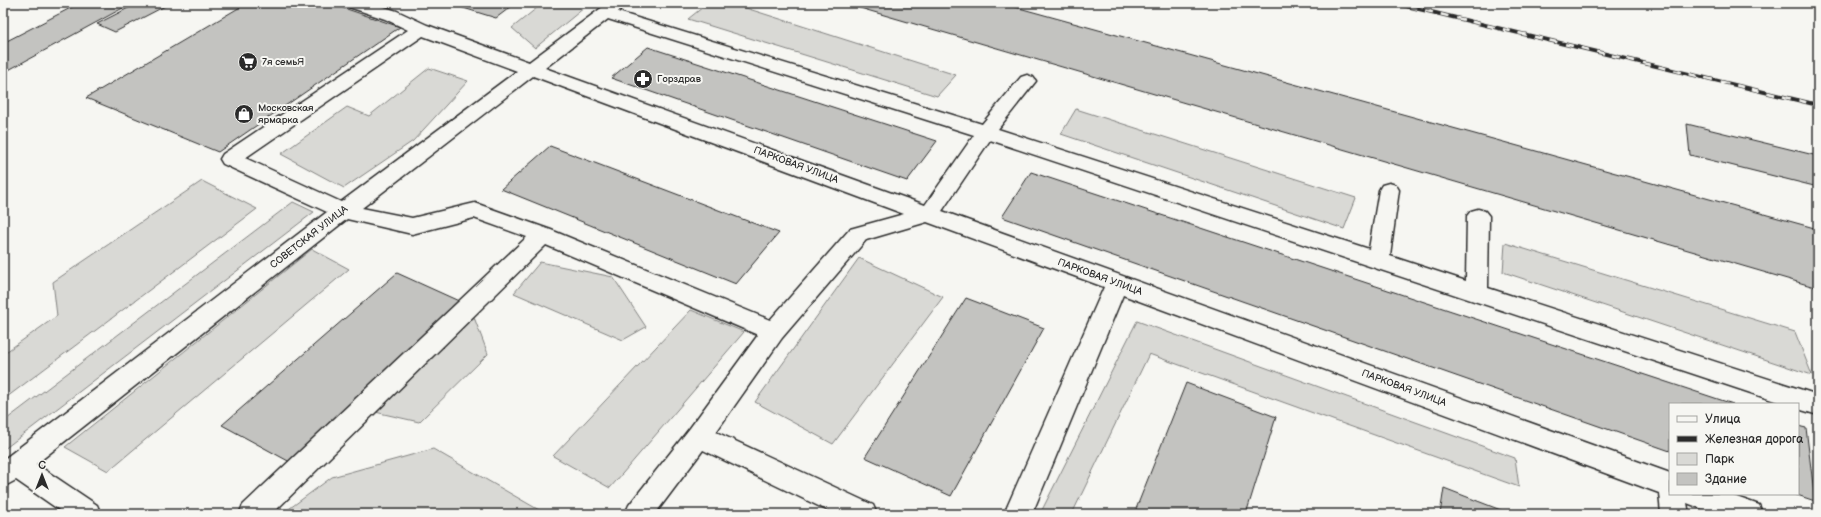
<svg xmlns="http://www.w3.org/2000/svg" width="1821" height="517" viewBox="0 0 1821 517" font-family="'Balsamiq Sans',sans-serif">
<style>
.green{fill:#d9d9d5;stroke:#828280}
.building{fill:#c3c3c0;stroke:#2b2b2b}
.lines{fill:none;stroke-linecap:round;stroke-linejoin:round}
.minor-casing{stroke:#2b2b2b;stroke-width:3}
.minor{fill:#f6f6f2;fill-rule:evenodd}
.rail-casing{stroke:#2b2b2b;stroke-width:4}
.rail{stroke:#f6f6f2;stroke-width:2.5;stroke-dasharray:8;stroke-linecap:butt}
.labels{text-anchor:middle;dominant-baseline:central;stroke-width:4;stroke-linejoin:round;paint-order:stroke}
.poi-label{font-size:10px;fill:#2b2b2b;stroke:#f6f6f2;text-anchor:start}
.street-label{font-size:10px;fill:#2b2b2b;stroke:#f6f6f2}
</style>
<rect width="100%" height="100%" fill="#f6f6f2"/>
<filter id="ink" filterUnits="userSpaceOnUse"><feTurbulence type="fractalNoise" baseFrequency=".025" numOctaves="2"/><feDisplacementMap in="SourceGraphic" scale="8" xChannelSelector="R" yChannelSelector="G"/><feConvolveMatrix kernelMatrix="1 2 1 2 8 2 1 2 1" color-interpolation-filters="sRGB"/></filter>
<g filter="url(#ink)">
<!-- green -->
<g class="green">
<polygon points="543,3 590,3 535,48 512,28"/>
<polygon points="708,3 730,3 956,75 937,96 688,19"/>
<polygon points="429,68 468,81 413,141 344,188 281,154 347,107 369,116"/>
<polygon points="1076,109 1356,198 1344,229 1061,134"/>
<polygon points="202,181 257,209 3,400 3,354 57,316 53,282"/>
<polygon points="293,202 314,212 3,450 3,422"/>
<polygon points="1505,243 1795,332 1812,375 1503,272"/>
<polygon points="312,249 349,269 108,471 65,447"/>
<polygon points="859,258 943,297 833,444 755,402"/>
<polygon points="540,262 613,277 646,327 623,340 514,293"/>
<polygon points="691,310 744,332 610,488 553,456"/>
<polygon points="472,312 488,354 419,422 362,409"/>
<polygon points="1137,321 1515,458 1519,487 1149,354 1072,514 1040,514"/>
<polygon points="433,449 546,514 282,514 332,477"/>
</g>
<!-- building -->
<g class="building">
<polygon points="80,3 132,3 3,73 3,43"/>
<polygon points="138,3 171,3 115,32 97,24"/>
<polygon points="247,3 329,3 400,27 218,152 86,98"/>
<polygon points="447,3 516,3 496,18"/>
<polygon points="843,3 1001,3 1818,229 1818,288"/>
<polygon points="648,47 937,141 907,181 611,78"/>
<polygon points="1687,124 1818,156 1818,187 1690,155"/>
<polygon points="550,146 779,233 736,284 501,189"/>
<polygon points="1031,172 1733,404 1670,404 1670,451 1002,217"/>
<polygon points="397,273 461,302 290,462 222,425"/>
<polygon points="966,298 1044,328 951,496 865,457"/>
<polygon points="1186,383 1276,417 1246,514 1134,514"/>
<polygon points="1798,426 1806,428 1815,501 1794,494 1798,494"/>
<polygon points="1444,488 1511,514 1440,514"/>
</g>
<g class="lines">
<defs>
<path id="minor" d="M347,3H372L397,11L427,25L529,62L608,3H623L624,5L618,12L982,124L1021,77L1027,75L1033,77L1036,81L998,129L1369,249L1379,190L1382,185L1389,183L1396,185L1399,190L1390,256L1466,281L1467,216L1471,211L1478,209L1485,211L1489,216L1488,288L1818,395V415L1798,409V404H1784L990,140L942,211L1670,473V494H1728L1759,505L1763,514H1716L1687,503L1689,514H1661L1659,493L1123,295L1032,514H1004L1104,287L927,222L866,240L782,338L716,432L873,505L877,514H835L703,450L655,514H625L629,505L690,428L758,335L546,245L272,514H239L243,505L527,237L474,218L412,234L347,219L36,464L97,505L101,514H65L16,480L3,487V460L327,212L223,164L220,159L223,154L408,30L385,19L349,7ZM608,19L974,135L925,205L545,68ZM423,36L517,71L341,202L245,158ZM533,76L904,214L850,229L770,320L551,230L475,203L412,218L362,208Z"/>
</defs>
<!-- minor casing -->
<use href="#minor" class="minor-casing"/>
<!-- minor -->
<use href="#minor" class="minor"/>
<defs>
<polyline id="rail" points="1394,3 1818,105"/>
</defs>
<!-- rail casing -->
<use href="#rail" class="rail-casing"/>
<!-- rail -->
<use href="#rail" class="rail"/>
</g>
</g>
<!-- icons -->
<defs>
<symbol id="supermarket-disc" viewBox="-11 -11 22 22"><circle r="9.5" fill="#2b2b2b" stroke="#f6f6f2"/><path d="M-6-5.5h2.5l.6 2H6L4.5 2H-2.5L-4.4-4H-6ZM-1.5 3.2a1.3 1.3 0 1 0 .1 0ZM3 3.2a1.3 1.3 0 1 0 .1 0Z" fill="#fff"/></symbol>
<symbol id="pharmacy-disc" viewBox="-11 -11 22 22"><circle r="9.5" fill="#2b2b2b" stroke="#f6f6f2"/><path d="M-2-6h4v4h4v4h-4v4h-4v-4h-4v-4h4Z" fill="#fff"/></symbol>
<symbol id="shop-disc" viewBox="-11 -11 22 22"><circle r="9.5" fill="#2b2b2b" stroke="#f6f6f2"/><path d="M-5-2.5h2.3a2.7 3.5 0 0 1 5.4 0H5L5.5 6h-11ZM-1.5-2.5h3a1.5 2.3 0 0 0-3 0Z" fill="#fff"/></symbol>
</defs>
<g fill-rule="evenodd">
<use href="#supermarket-disc" x="237" y="51" width="22" height="22"/>
<use href="#pharmacy-disc" x="632" y="68" width="22" height="22"/>
<use href="#shop-disc" x="233" y="103" width="22" height="22"/>
</g>
<g class="labels">
<!-- poi labels -->
<g class="poi-label">
<text x="262" y="62">7я семьЯ</text>
<text x="657" y="79">Горздрав</text>
<text x="258" y="108">Московская<tspan x="258" dy="12">ярмарка</tspan></text>
</g>
<!-- street labels -->
<g class="street-label">
<text transform="translate(796 165) rotate(20)">ПАРКОВАЯ УЛИЦА</text>
<text transform="translate(309 237) rotate(-38)">СОВЕТСКАЯ УЛИЦА</text>
<text transform="translate(1100 277) rotate(20)">ПАРКОВАЯ УЛИЦА</text>
<text transform="translate(1404 388) rotate(20)">ПАРКОВАЯ УЛИЦА</text>
</g>
</g>
<!-- margin -->
<rect width="1821" height="517" fill="none" stroke="#f6f6f2" stroke-width="16"/>
<rect x="8" y="8" width="1805" height="501" fill="none" stroke="#2b2b2b" stroke-width="1.5" filter="url(#ink)"/>
<!-- legend -->
<rect x="1669" y="403" width="130" height="92" fill="#f6f6f2" stroke="#a5a5a2"/>
<rect x="1677" y="416" width="20" height="6" fill="#f6f6f2" stroke="#a5a5a2"/>
<text x="1705" y="423" font-size="12" fill="#2b2b2b">Улица</text>
<rect x="1677" y="436" width="20" height="6" fill="#2b2b2b" stroke="#a5a5a2"/>
<text x="1705" y="443" font-size="12" fill="#2b2b2b">Железная дорога</text>
<rect x="1677" y="453" width="20" height="12" fill="#d9d9d5" stroke="#a5a5a2"/>
<text x="1705" y="463" font-size="12" fill="#2b2b2b">Парк</text>
<rect x="1677" y="473" width="20" height="12" fill="#c3c3c0" stroke="#a5a5a2"/>
<text x="1705" y="483" font-size="12" fill="#2b2b2b">Здание</text>
<!-- north arrow -->
<g transform="translate(42 475)" stroke="#f6f6f2" stroke-width="3" paint-order="stroke">
<path d="M0-3L7 15L0 10L-7 15Z" fill="#2b2b2b"/>
<text y="-6" font-size="11" font-weight="bold" text-anchor="middle" fill="#2b2b2b">С</text>
</g>
</svg>
